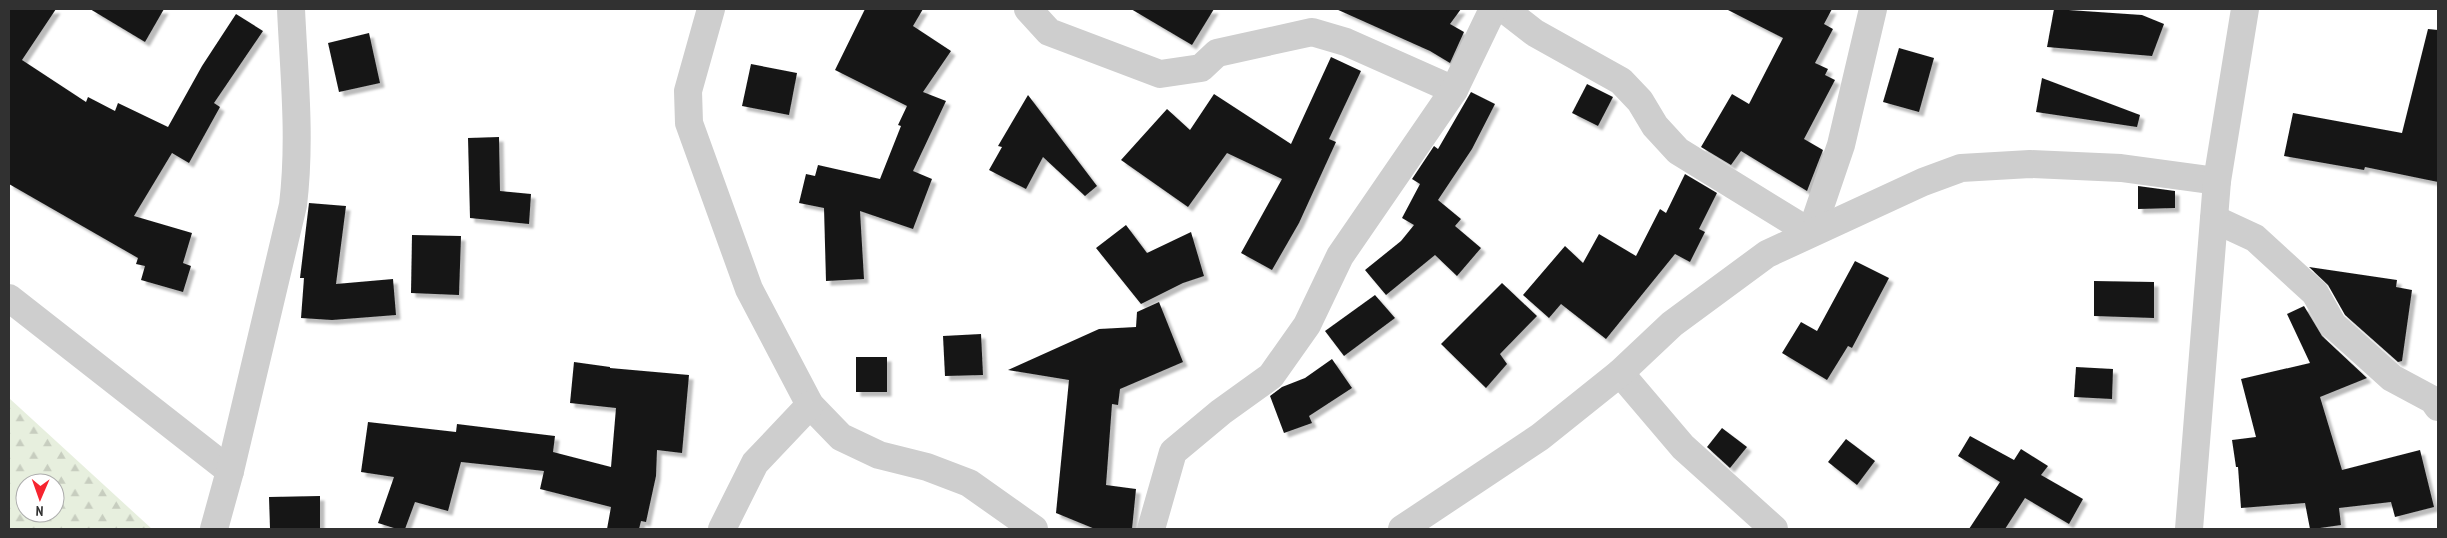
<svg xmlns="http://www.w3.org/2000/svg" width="2447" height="538" viewBox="0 0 2447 538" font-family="'PT Sans Narrow',sans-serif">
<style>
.forest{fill:url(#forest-firs);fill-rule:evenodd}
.building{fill:#181818;filter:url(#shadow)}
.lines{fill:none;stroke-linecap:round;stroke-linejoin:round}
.minor{stroke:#cecece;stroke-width:28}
</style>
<defs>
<pattern id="forest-firs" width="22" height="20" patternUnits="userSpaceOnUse" patternTransform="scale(1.25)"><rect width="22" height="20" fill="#e7efde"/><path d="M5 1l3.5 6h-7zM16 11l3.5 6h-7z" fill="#c7cdbf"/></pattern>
<filter id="shadow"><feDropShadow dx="4.5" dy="4.5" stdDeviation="1" flood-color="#0004"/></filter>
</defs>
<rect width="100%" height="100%" fill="#fff"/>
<!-- forest -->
<path class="forest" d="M9,398L152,529H9ZM25,483H55V513H25Z"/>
<!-- building -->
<g class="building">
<polygon points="9,9 56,9 22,60 86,102 88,97 115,111 118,103 168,127 202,66 236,14 263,31 214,103 220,107 189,163 172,153 134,216 192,233 183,263 191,266 183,292 141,280 145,266 136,264 138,258 9,184"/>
<polygon points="90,9 164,9 145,42"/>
<polygon points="865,9 923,9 913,26 951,51 923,92 946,101 913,171 932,179 913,229 860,211 864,279 826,281 824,208 799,203 806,174 815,176 818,165 880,179 901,126 898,125 907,106 835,70"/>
<polygon points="1131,9 1214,9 1192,45"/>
<polygon points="1336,9 1461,9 1450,24 1464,32 1450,63 1430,51"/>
<polygon points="1726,9 1832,9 1824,24 1833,29 1815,63 1828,69 1825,75 1835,80 1804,139 1823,150 1807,191 1741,151 1731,165 1701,147 1732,94 1749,104 1783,38"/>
<polygon points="2054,9 2142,15 2164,24 2152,56 2047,47"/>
<polygon points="2428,29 2438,30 2438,182 2365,167 2364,170 2284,156 2293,113 2402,133"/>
<polygon points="369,33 380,83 339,92 328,43"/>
<polygon points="1899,48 1934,58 1919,112 1883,102"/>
<polygon points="1331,57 1361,71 1329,139 1336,142 1299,223 1272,270 1241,253 1282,179 1227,153 1188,207 1121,160 1167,109 1190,130 1214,94 1291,144"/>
<polygon points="751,64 797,73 789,115 742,106"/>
<polygon points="2042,78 2140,115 2137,127 2036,112"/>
<polygon points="1587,84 1613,97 1598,126 1572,113"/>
<polygon points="1471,92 1495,104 1472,149 1438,200 1461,219 1455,226 1481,248 1457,276 1435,255 1386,295 1365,270 1401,241 1414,225 1402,218 1420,184 1412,179 1434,146 1438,149"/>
<polygon points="1028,95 1097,186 1085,196 1043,157 1026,189 989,170 1002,147 998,146"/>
<polygon points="499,137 500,191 531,194 529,224 470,218 468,138"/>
<polygon points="1685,174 1717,193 1699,229 1705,232 1690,262 1675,254 1606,339 1561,304 1549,318 1523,295 1565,246 1583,263 1599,234 1636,256 1660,209 1666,213"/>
<polygon points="2138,186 2175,191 2175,208 2138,209"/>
<polygon points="309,203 346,206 336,284 393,279 396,315 332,320 301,318 304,278 300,278"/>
<polygon points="1126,225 1147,253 1191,232 1204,276 1183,283 1141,304 1096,248"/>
<polygon points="412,235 461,236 459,295 411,293"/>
<polygon points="1855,261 1889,278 1852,348 1848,346 1827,380 1782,353 1801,322 1817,331"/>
<polygon points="2309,267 2397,280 2396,287 2412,290 2402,361 2398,362 2345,315 2328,285"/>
<polygon points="2094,281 2154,282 2154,318 2094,316"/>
<polygon points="1502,283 1537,316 1500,354 1507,364 1486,388 1441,344"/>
<polygon points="1375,295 1395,318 1344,356 1325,331"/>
<polygon points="1159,302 1183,362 1120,389 1118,405 1112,404 1106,485 1136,489 1132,529 1095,529 1056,513 1069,380 1008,370 1099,329 1136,327 1137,312"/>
<polygon points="2304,306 2322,336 2367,378 2320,397 2342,470 2420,450 2434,507 2395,517 2391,502 2339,508 2341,525 2313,529 2310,529 2305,503 2241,508 2238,467 2236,467 2232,440 2256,437 2241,379 2310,363 2287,314"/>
<polygon points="981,334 983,375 945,376 943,336"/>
<rect x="856" y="357" width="31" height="35"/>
<polygon points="1332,359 1352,388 1309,416 1312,423 1284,433 1270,396 1282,387 1305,378"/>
<polygon points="574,362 610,367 610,368 689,375 682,453 657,450 656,476 646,522 641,521 639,529 607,529 611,507 540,489 544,471 461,462 448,511 415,502 405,529 397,529 378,523 394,477 361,472 368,422 456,432 457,424 555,436 553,452 611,467 616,408 570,403"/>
<polygon points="2076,367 2113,369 2112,399 2074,397"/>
<polygon points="1722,428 1747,447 1730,468 1707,447"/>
<polygon points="1970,436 2014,460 2021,449 2048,466 2041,475 2083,499 2069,524 2025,498 2005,529 1969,529 2000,482 1958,456"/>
<polygon points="1846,439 1875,461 1857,485 1828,462"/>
<polygon points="320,496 320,529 270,529 269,497"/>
</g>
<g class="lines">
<!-- minor -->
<g class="minor">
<polyline points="711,9 688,91 689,123 749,289 810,405 841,437 879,455 927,467 969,483 1034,529"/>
<polyline points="1028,9 1049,32 1160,74 1201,68 1217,53 1312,32 1346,42 1454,90"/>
<polyline points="1504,9 1535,33 1621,81 1640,101 1655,126 1678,151 1811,233 1841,145 1873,9"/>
<polyline points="2214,219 2255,238 2315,293 2333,325 2392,378 2433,400 2438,407"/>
<polyline points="9,298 230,471"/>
<polyline points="1620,373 1683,447 1774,529"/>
<path d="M214,529L230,471L293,205C301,139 294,74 291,9"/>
<polyline points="722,529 755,463 810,405"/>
<polyline points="1151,529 1173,452 1221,412 1271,376 1307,325 1340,256 1454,90 1493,9"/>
<polyline points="1402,529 1540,437 1620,373 1672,324 1767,254 1923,182 1961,168 2030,164 2121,168 2217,181"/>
<polyline points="2189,529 2217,181 2245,9"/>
</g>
</g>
<!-- border -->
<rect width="2447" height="538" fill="none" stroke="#313131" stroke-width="20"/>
<!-- north arrow -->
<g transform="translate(40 498) rotate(182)"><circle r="24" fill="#ffffff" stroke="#adadad"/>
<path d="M0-4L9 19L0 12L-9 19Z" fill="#f6242f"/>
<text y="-8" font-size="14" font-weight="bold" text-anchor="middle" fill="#313131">N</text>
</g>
</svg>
